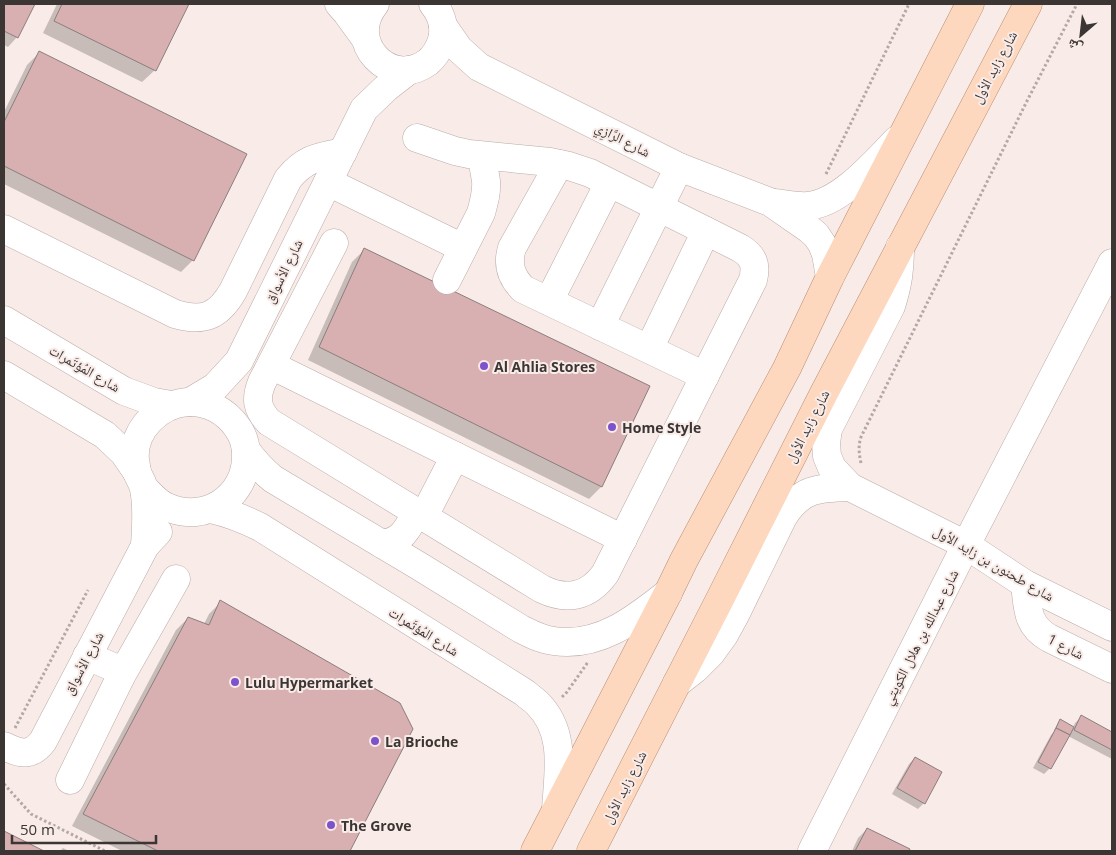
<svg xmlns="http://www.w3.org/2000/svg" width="1116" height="855" viewBox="0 0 1116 855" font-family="'Open Sans','Noto Naskh Arabic',sans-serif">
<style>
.shadow{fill:#0003}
.building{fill:#d8b0b2;stroke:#8b7e7e}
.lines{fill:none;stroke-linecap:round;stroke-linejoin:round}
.minor-casing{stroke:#baaca9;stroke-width:29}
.major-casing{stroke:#b88e73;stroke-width:29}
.path{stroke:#b3a8a5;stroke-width:3;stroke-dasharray:2.5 2.5;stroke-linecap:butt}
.minor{stroke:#fff;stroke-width:28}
.major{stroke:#fdd8bf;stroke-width:28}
.poi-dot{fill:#7d52cb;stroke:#f9ebe7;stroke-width:2}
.labels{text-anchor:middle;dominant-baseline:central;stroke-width:4;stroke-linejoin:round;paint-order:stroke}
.street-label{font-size:14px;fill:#3b3634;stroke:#f9ebe7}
.poi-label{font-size:14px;font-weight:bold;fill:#3b3634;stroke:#f9ebe7;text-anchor:start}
</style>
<rect width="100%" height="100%" fill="#f9ebe7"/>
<!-- shadow -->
<g class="shadow">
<polygon points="4,4 33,4 17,37 8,47 4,45"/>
<polygon points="57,4 187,4 155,70 142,82 43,33"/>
<polygon points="39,53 193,260 181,272 4,184 4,112 27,65"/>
<polygon points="364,250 648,386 601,487 589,499 308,360 352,262"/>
<polygon points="221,602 411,729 348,851 122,851 72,826 176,630 188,618 204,624 209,614"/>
<polygon points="1081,717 1112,733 1112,759 1068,736 1050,768 1044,774 1033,768 1051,735 1055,731 1054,730 1058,723 1060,721 1073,727 1075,723"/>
<polygon points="915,758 924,803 918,809 892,794 909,764"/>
<polygon points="867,829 908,850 908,851 852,851 858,838"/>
<polygon points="4,832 41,851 4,851"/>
<polygon points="63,848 69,851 60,851"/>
</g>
<!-- building -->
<g class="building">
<polygon points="4,4 35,4 18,38 4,31"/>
<polygon points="62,4 189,4 156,71 54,21"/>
<polygon points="39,51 247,154 194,261 4,166 4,122"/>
<polygon points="364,248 650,386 602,487 319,347"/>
<polygon points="220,600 400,703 413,729 350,851 158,851 83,814 188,617 209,625"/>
<polygon points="1081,715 1112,732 1112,750 1074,730"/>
<polygon points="1060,719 1074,727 1070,735 1056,728"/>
<polygon points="1056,728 1070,735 1051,769 1038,762"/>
<polygon points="915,757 942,772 925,804 897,788"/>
<polygon points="867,828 910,849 909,851 855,851"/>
<polygon points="4,831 44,851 4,851"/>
</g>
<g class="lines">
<defs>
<g id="minor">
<polyline points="339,4 347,13 365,38"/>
<path d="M375,4C344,42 391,90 428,62C434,57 438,51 441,43C446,29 442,15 433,4"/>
<polyline points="443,26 459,49 479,67 679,167 770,202 809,229 816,235 822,244 826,254 830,277"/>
<path d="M559,164L512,248C507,264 511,277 523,289L705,376"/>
<polyline points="328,182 463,248"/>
<path d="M774,203C785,204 797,207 808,206C841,203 875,162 897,140"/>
<path d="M4,229L175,314C203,322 218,317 233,291L288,179C305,158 318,157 343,152"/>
<path d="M334,243L262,382C255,399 257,409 269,422L542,589C567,601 588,597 605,574L753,280C757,264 753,256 740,248L590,173L569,166L550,162L469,154L455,151L417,138"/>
<path d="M900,247C900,269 898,284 891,306L828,429L826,443L827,456L832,468L850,487L966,545L1025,584L1112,627"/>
<path d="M447,280L481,213C484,202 487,192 486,181C485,172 482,165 483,156"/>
<polyline points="549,301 609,183"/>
<polyline points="4,320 124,391 154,402 171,405"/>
<polyline points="600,326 679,167"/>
<polyline points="649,349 706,231"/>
<polyline points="271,365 623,539"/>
<polyline points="4,375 105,435 124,453 137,472"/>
<polyline points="190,402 215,387 239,361 364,109 386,88 409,70"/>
<path d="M246,450C254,461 262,470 273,479L419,566L521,629C531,634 542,640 554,641C599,648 635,619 668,593"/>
<path d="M144,488C151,495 157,503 167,507C205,524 247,497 246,455C246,445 243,435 237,427C226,411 207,401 188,402C159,404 132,430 135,460C136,464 136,468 137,472C139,478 143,483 144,489C148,508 146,528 145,546"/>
<path d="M211,509C229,513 244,519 260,527L525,693C529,697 533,699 537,703C567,732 558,773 556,810"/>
<polyline points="424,516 455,456"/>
<path d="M382,544C403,541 407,529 417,512"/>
<path d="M1025,584C1028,607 1026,625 1049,638L1112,669"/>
<polyline points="121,676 176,579"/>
<path d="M677,683L695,669L711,653L724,635L735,615L783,517C801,488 819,488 850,487"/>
<path d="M4,746C20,754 31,757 43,741L145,546L158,532"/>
<polyline points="70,780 121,676 113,667 87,656"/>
<polyline points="812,851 966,545 1112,263"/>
</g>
<g id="major">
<polyline points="535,851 668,593 684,560 787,368 830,277 970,4"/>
<polyline points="591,851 720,599 824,393 1028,4"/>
</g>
</defs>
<!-- minor casing -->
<use href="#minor" class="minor-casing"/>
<!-- major casing -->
<use href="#major" class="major-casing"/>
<!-- path -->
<g class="path">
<polyline points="826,174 909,4"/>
<path d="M861,463C859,454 858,446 861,437L1027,101L1077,4"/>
<polyline points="562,697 567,692 588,662"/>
<polyline points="15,728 88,590"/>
<polyline points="4,784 31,814 105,851"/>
</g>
<!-- minor -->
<use href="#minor" class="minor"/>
<!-- major -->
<use href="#major" class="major"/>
</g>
<!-- markers -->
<g class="poi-dot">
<circle cx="484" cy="366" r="5"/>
<circle cx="612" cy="427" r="5"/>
<circle cx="235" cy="682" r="5"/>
<circle cx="375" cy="741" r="5"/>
<circle cx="331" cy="825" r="5"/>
</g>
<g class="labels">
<!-- street labels -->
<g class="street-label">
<text transform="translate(994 67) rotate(-62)">شارع زايد الأول</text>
<text transform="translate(623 139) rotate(27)">شارع الرَّازِي</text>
<text transform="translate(283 271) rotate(-64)">شارع الأسواق</text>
<text transform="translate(85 368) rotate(30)">شارع المُؤتَمرات</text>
<text transform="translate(807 426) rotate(-63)">شارع زايد الأول</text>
<text transform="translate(994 563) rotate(30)">شارع طحنون بن زايد الأول</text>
<text transform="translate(424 631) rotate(32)">شارع المُؤتَمرات</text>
<text transform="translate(920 637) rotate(-63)">شارع عبدالله بن هلال الكويتي</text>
<text transform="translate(1066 646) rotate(27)">شارع 1</text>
<text transform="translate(83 663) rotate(-62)">شارع الأسواق</text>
<text transform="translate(624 787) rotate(-63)">شارع زايد الأول</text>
</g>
<!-- poi labels -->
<g class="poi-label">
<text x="494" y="366">Al Ahlia Stores</text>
<text x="622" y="427">Home Style</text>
<text x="245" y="682">Lulu Hypermarket</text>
<text x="385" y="741">La Brioche</text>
<text x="341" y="825">The Grove</text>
</g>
</g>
<!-- border -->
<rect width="1116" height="855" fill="none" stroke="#3b3634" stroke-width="10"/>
<!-- north arrow -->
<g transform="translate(1081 35) rotate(208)" stroke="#f9ebe7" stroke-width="4" paint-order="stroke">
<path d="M0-4L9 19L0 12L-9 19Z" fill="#3b3634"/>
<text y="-8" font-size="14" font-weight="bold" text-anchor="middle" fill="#3b3634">ش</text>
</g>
<!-- scale -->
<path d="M12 835v8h144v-8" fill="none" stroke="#3b3634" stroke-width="2.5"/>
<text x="20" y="835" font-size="15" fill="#3b3634" stroke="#f9ebe7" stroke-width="4" paint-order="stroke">50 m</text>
</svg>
